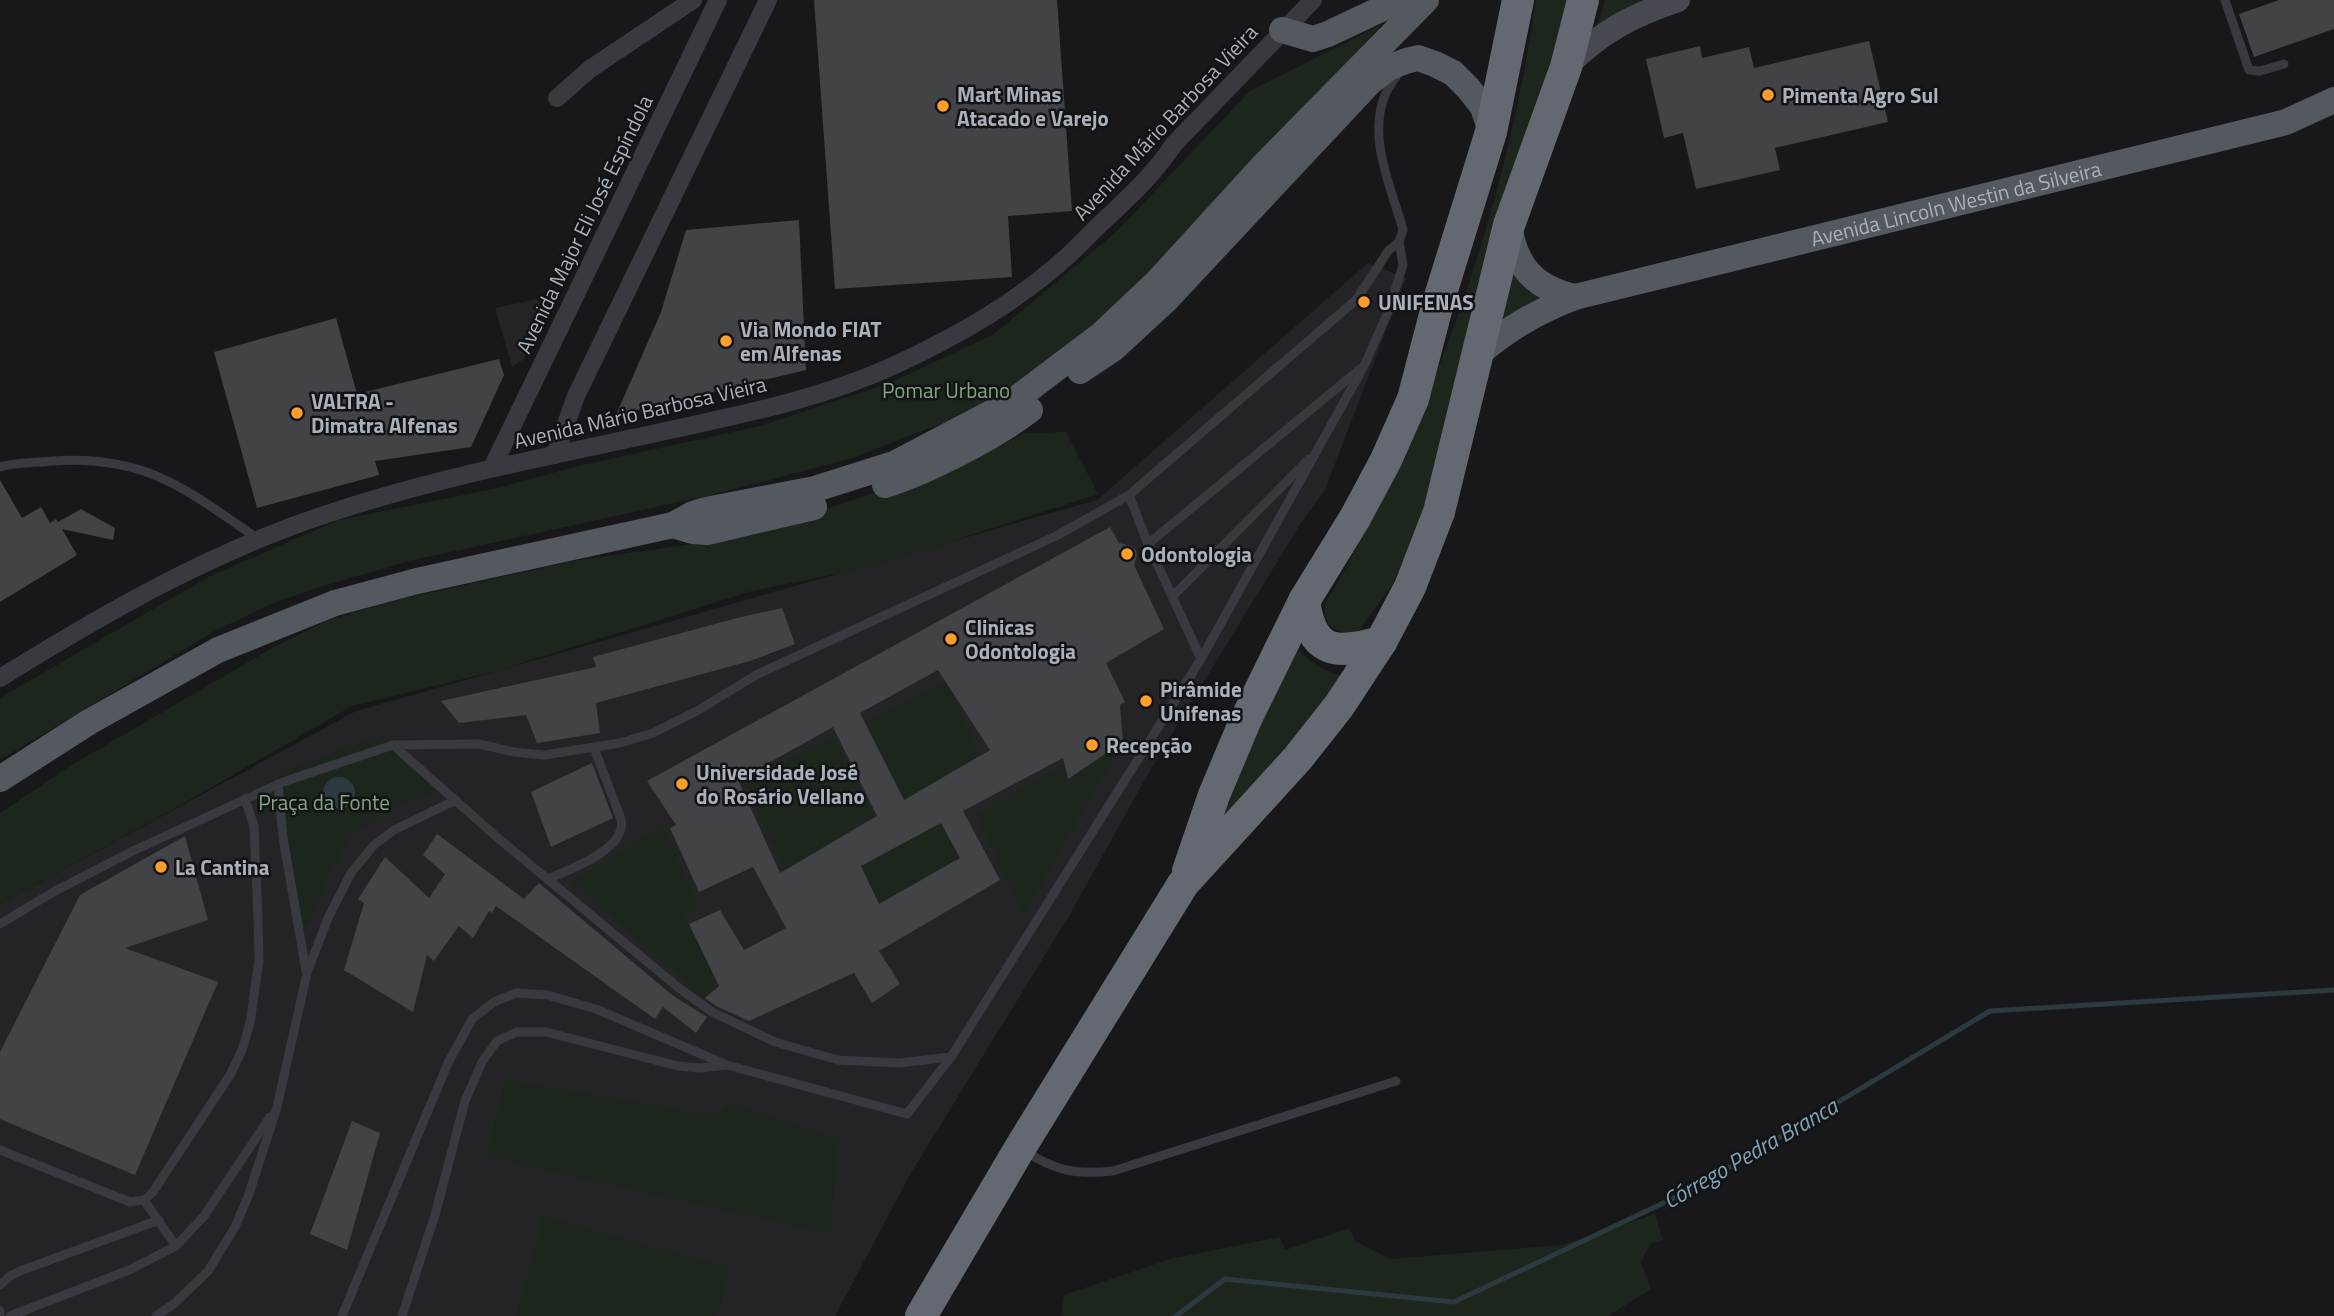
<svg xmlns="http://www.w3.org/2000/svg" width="2334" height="1316" viewBox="0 0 2334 1316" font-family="'Titillium Web',sans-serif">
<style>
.built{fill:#242427}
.green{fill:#1d261d}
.water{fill:#2c393f}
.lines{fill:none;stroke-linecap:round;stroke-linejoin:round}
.stream{stroke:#2c393f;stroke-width:5}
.building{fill:#424347;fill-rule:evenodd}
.lane{stroke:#383a3f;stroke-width:9}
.street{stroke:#383a3f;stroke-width:18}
.secondary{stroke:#464a50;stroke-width:24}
.primary{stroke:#54585f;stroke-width:26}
.highway{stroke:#646971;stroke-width:32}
.poi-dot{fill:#ff9e2b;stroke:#131315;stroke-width:2.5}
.labels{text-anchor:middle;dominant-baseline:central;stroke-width:5;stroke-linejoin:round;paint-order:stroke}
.poi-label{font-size:21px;font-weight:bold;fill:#a9b1bb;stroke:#131315;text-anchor:start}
.street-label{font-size:21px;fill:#a9b1bb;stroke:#131315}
.park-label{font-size:21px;fill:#81a77f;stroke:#131315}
.water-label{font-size:23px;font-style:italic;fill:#7ea4b8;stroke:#131315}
</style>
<rect width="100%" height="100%" fill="#18181a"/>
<!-- built -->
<g class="built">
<polygon points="1368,263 1406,278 1325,490 1301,523 1157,758 1069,916 911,1173 835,1316 0,1316 0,904 356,711 1097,500"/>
<polygon points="556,295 524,359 512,367 495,308"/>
</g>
<!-- green -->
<g class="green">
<path d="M1536,0H1579L1435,476L1418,528L1392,585L1359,630C1337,639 1320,623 1326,601C1345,575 1358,541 1373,512C1455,353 1510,178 1536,0Z"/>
<polygon points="1605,0 1661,0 1597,26"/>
<polygon points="1381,25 1152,272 1081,338 1039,370 959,417 849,459 707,496 409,561 316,588 269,605 215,631 0,760 0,698 210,576 339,520 498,488 574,467 760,426 887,384 994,334 1115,233 1250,91"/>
<polygon points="1510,273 1548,297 1497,325"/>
<polygon points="1066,432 1098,494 940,545 841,573 752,591 497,671 352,706 174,809 0,904 0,813 70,766 274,647 326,621 397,600 474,583 579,560 686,545 817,512 974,460 1025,433"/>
<path d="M1296,647C1310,663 1323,670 1343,676L1326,708L1210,840L1279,674Z"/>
<polygon points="948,682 982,761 905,801 865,722"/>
<polygon points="1131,728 1024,914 976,815"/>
<path d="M382,735L439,792L400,803L355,831L327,877L312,919L305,927C290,912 281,801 278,774Z"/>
<polygon points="835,737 874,815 786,870 743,782"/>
<polygon points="941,823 960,858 879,904 861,866"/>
<polygon points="663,826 699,905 685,916 719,986 704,999 572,882"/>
<polygon points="505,1081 714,1116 727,1104 839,1139 830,1233 486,1156"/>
<polygon points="1655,1214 1663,1240 1650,1244 1641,1262 1651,1289 1608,1316 1061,1316 1064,1295 1170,1259 1280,1237 1285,1250 1350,1228 1355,1241 1390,1259 1562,1245"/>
<polygon points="543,1217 730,1269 717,1316 516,1316"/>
</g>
<!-- water -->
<circle class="water" cx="339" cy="793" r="16"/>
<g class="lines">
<!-- stream -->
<polyline class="stream" points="1176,1316 1225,1279 1454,1302 1693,1189 1990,1011 2334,990"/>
</g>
<!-- building -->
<g class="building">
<polygon points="814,0 1057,0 1072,211 1008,216 1012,277 835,289"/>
<polygon points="2279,0 2334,0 2334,29 2254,57 2239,14"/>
<polygon points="1869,41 1888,122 1775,148 1780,170 1696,189 1683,133 1664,138 1646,59 1700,46 1702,58 1749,47 1754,68"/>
<polygon points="799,220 806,370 616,415 661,312 686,230"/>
<polygon points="336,318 357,394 499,359 504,375 471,447 375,461 379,475 257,508 214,352"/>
<polygon points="0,480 22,518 41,507 50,523 56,519 58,522 81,509 115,528 113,540 62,529 77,555 0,602"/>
<path d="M1110,527L1119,543L1131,546L1136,550L1137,556L1134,565L1164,629L1106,663L1125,702L1120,705L1123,742L1068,779L1063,758L963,811L1000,880L879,951L900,984L872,1003L854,973L749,1021L716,1006L705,998L719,986L689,924L720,910L744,950L786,928L753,867L699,892L670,828L676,825L647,781ZM938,670L990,750L904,800L860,713ZM833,727L877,816L780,873L738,780ZM941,823L960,858L879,904L861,866Z"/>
<polygon points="782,608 795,644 750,661 596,703 600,733 537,743 526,715 459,723 441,701 596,667 593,657 737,618"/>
<polygon points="592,763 613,818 551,847 531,792"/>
<polygon points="437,834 524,899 539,883 672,995 707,1017 696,1033 663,1007 655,1019 496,906 492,913 489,911 473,938 459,926 434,961 427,955 413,1012 344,970 364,903 358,899 385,857 429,898 445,874 423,855"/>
<polygon points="185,836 208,920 125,948 218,982 135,1175 0,1119 0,1052 80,895"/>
<polygon points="352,1121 380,1133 347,1250 310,1234"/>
</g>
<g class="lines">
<!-- lane -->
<g class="lane">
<polyline points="2225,0 2249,70 2260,71 2284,64"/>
<path d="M0,467C17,462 36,463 53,461C146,455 186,489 258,539"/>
<polyline points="1129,495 1148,544 1201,659"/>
<polyline points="1148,544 1360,369"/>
<polyline points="1173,596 1309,459"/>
<polyline points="393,745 499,839 679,988 712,1012 775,1042 838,1060 899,1063 951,1057"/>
<polyline points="278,784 283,837 306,971"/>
<path d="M548,879C570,869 628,849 621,819L594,748"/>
<polyline points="0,924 55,891 135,850 283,782 393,745 479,744 514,752 544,755 620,743 653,733 697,711 756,675 1058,535 1129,495 1356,300 1389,250 1399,242"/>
<polyline points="0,1150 130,1202 144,1200 153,1192 230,1075 242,1050 250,1023 259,960 258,918 254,826 245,799"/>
<path d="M1025,1151C1055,1171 1077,1175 1113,1171L1396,1081"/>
<polyline points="144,1200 176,1246"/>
<polyline points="0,1285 10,1276 20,1271 159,1220"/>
<polyline points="0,1311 0,1316"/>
<polyline points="10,1316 129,1270 176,1246 204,1216 270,1117"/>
<polyline points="156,1316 175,1303 208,1271 235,1227 249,1194 277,1107 307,973 328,918 351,873 374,845 394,830 456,800"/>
<path d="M342,1316L448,1063L472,1019L494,1002L516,993L547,995L596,1009L727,1065L907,1114L951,1057L1201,659L1364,366L1388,312L1403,265L1399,242L1403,230C1392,189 1367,138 1385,95C1388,87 1395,79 1399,72"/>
<polyline points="402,1316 435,1215 465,1101 482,1062 497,1041 517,1032 546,1032 678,1066 700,1068 726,1065"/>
</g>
<!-- street -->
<g class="street">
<polyline points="557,98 590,69 693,0"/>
<polyline points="555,455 576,396 768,0"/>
<polyline points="492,468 718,0"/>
<path d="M0,678C105,613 212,551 330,513C441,476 556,455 670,430C743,414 818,399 886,369C946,342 1005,310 1055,267C1069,256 1081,243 1093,231C1123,202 1151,179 1174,144L1313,0"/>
</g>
<!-- secondary -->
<path class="secondary" d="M1566,67C1600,32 1633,15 1678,0"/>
<!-- primary -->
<g class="primary">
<polyline points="1282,30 1313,39 1328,34 1400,0"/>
<path d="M1509,225C1515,266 1534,288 1575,297"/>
<path id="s1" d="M1476,356C1509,328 1534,313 1575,297L2286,122L2334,100"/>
<polyline points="1080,371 1113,349 1165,301 1370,82 1388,68 1406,61 1418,58 1435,64 1453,73 1468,88 1483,107 1491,132"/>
<path d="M885,485C927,472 995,437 1030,410"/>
<polyline points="673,525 693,531 707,532 814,507"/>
<polyline points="0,779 89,722 218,650 335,603 417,581 673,525 693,514 706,510 815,489 894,464 1012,402 1102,334 1157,282 1262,167 1426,0"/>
</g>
<!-- highway -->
<g class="highway">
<path d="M1304,601C1312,654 1335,655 1381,642"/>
<polyline points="1188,871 1214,795 1246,719 1304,601 1355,518 1386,460 1413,399 1438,303 1491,132 1518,0"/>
<polyline points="921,1316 1020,1148 1183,884 1298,758 1339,706 1381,642 1410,587 1439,512 1509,225 1566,67 1583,0"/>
</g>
</g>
<!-- markers -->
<g class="poi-dot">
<circle cx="1768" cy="95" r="7"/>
<circle cx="943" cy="106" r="7"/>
<circle cx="1364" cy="302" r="7"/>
<circle cx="726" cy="341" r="7"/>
<circle cx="297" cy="413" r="7"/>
<circle cx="1127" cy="554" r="7"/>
<circle cx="951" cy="639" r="7"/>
<circle cx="1146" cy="701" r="7"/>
<circle cx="1092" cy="745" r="7"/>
<circle cx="682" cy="784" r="7"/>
<circle cx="161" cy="867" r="7"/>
</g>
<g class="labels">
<!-- poi labels -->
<g class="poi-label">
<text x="957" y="94">Mart Minas<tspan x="957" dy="24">Atacado e Varejo</tspan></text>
<text x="1782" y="95">Pimenta Agro Sul</text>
<text x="1378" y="302">UNIFENAS</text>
<text x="740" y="329">Via Mondo FIAT<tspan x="740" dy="24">em Alfenas</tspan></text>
<text x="311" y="401">VALTRA -<tspan x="311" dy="24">Dimatra Alfenas</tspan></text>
<text x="1141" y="554">Odontologia</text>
<text x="965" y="627">Clinicas<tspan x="965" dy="24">Odontologia</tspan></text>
<text x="1160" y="689">Pirâmide<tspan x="1160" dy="24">Unifenas</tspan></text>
<text x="1106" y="745">Recepção</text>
<text x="696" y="772">Universidade José<tspan x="696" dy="24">do Rosário Vellano</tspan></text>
<text x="175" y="867">La Cantina</text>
</g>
<!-- street labels -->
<g class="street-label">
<text transform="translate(1165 122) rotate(-47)">Avenida Mário Barbosa Vieira</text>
<text stroke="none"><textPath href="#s1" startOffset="508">Avenida Lincoln Westin da Silveira</textPath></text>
<text transform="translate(584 224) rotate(-64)">Avenida Major Eli José Espíndola</text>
<text transform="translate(640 412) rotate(-13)">Avenida Mário Barbosa Vieira</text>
</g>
<!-- park labels -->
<g class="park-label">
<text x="946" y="390">Pomar Urbano</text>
<text x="324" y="802">Praça da Fonte</text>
</g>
<!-- water labels -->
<g class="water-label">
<text transform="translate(1750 1153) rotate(-30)">Córrego Pedra Branca</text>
</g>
</g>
</svg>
